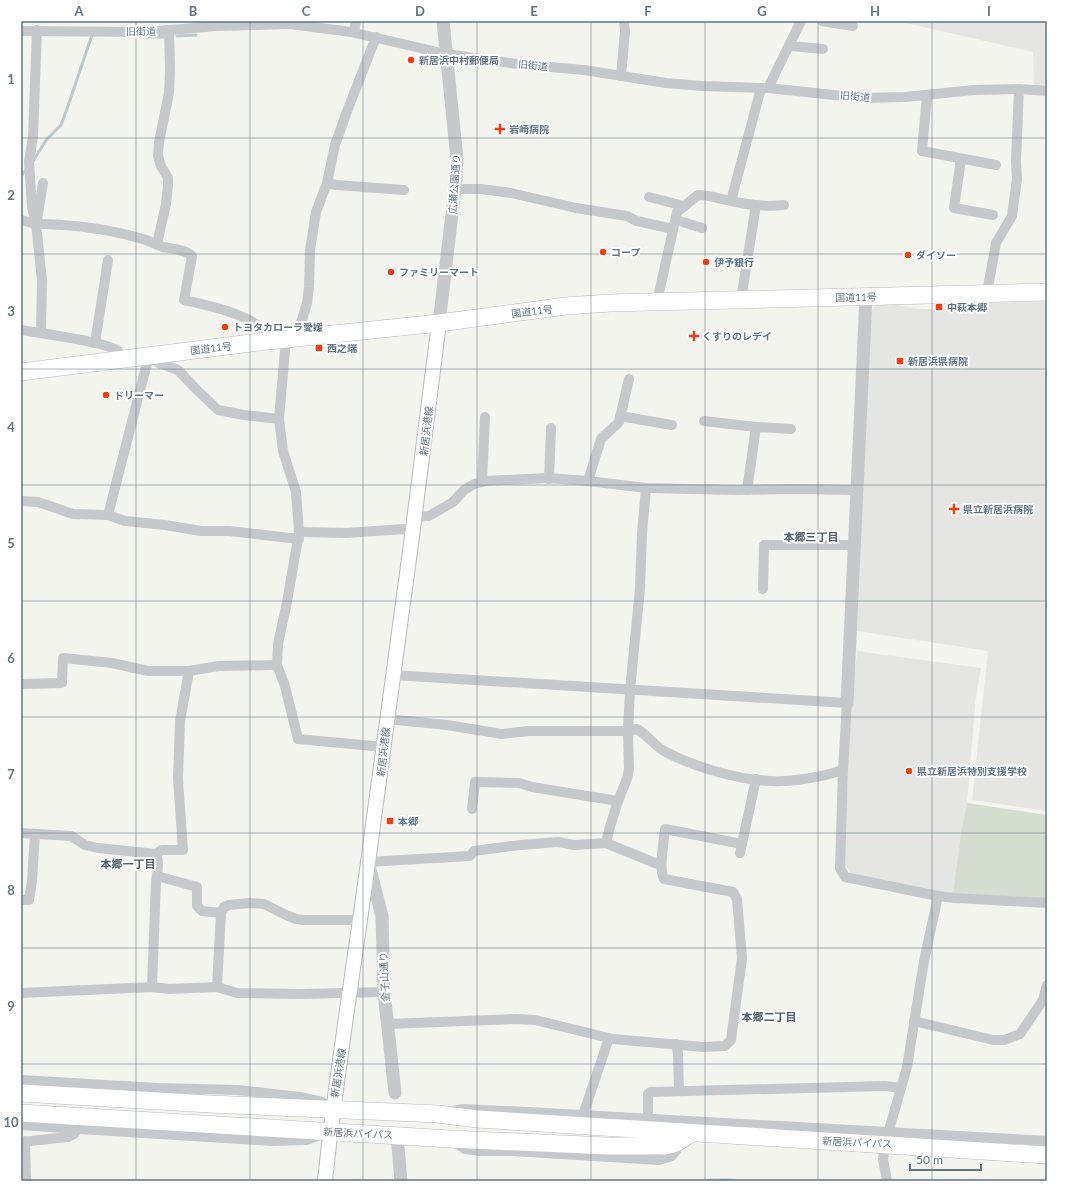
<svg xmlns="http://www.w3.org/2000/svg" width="1068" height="1202" viewBox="0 0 1068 1202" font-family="Lato,'Noto Sans JP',sans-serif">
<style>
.built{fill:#e5e6e3}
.green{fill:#d5dcd0}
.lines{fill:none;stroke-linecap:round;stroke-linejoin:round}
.stream{stroke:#bbc9cd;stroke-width:3}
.secondary-casing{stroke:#b5bbbf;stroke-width:16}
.trunk-casing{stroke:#b5b9bc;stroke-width:18}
.minor{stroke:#c6c9cc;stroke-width:10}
.tertiary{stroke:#c6c9cc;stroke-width:13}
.secondary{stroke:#fff;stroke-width:14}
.trunk{stroke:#fff;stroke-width:17}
.rail-casing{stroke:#a1a8ae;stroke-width:4.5}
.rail{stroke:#fff;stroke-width:3;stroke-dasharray:9;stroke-linecap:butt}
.grid{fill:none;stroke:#607584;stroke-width:1;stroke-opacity:0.55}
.poi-dot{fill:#f43c10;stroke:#fff;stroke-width:1.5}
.labels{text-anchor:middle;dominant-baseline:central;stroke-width:4;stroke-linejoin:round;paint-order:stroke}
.street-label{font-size:10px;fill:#607584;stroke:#fff}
.poi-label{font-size:10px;font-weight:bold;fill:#607584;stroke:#fff;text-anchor:start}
.neighbourhood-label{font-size:11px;font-weight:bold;fill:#4f5e68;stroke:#fff}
.neatline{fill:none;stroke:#607584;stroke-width:1.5}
.grid-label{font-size:13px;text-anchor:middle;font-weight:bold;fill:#607584}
</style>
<rect width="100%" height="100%" fill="#f4f4ef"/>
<!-- built -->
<g class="built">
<polygon points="897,21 1047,21 1047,87 1034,86 1033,52"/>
<polygon points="1047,301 1047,811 972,800 988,651 857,631 871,314 873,308 877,305 898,305 920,309 962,309 983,303"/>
<polygon points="857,651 981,668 976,696 967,803 961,833 953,894 851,874 844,864 849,739"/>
</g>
<!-- green -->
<polygon class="green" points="967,803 1047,815 1047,899 953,894 961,833"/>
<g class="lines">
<!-- stream -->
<g class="stream">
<polyline points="177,36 196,35"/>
<polyline points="147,37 168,37"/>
<polyline points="33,161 47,139 61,125 69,103 92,35 94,35"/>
<polyline points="21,176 25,171"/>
</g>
<defs>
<path id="secondary" d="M325,1181C336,1074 354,968 368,862C393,682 417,503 439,323"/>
<g id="trunk">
<polyline points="21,372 267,341 439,323 566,306 610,303 1047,292"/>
<polyline points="21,1093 210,1104 438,1114 477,1119 1047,1155"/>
<polyline points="21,1113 450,1139 607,1146 665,1146 676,1143 692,1133"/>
</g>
</defs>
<!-- secondary casing -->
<use href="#secondary" class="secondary-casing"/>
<!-- trunk casing -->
<use href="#trunk" class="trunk-casing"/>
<!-- minor -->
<g class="minor">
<polyline points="822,21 853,26"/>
<path d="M37,30L33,136L29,162L32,207L36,224C72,224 108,229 143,239C150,241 156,245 163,247C173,249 185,249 192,256L184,300C206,305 246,313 262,329C264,332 265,337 267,341"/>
<polyline points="21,31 147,32 217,26 290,24 351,32 446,54 517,64 584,70 666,83 702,86 768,88 862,98 905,97 974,90 1019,89 1047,91"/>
<polyline points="354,32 356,21"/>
<polyline points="790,46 823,49"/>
<polyline points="621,76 625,31 624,21"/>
<polyline points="768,88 801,21"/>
<polyline points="927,95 922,151 996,165"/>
<polyline points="961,159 954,208 993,215"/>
<polyline points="327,183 336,185 404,190"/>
<polyline points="455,189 481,189 511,193 576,208 627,216 637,221 673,229"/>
<polyline points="649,197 684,206"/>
<polyline points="731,201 761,88"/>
<polyline points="21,220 36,224 42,280 41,333"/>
<polyline points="37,220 43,183"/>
<polyline points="676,220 702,228"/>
<polyline points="157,244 166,204 168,186 168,178 161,166 158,156 159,142 169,93 170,69 169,30"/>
<polyline points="987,293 996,243 1012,216 1017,179 1016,162 1019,89"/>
<polyline points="741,300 756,205"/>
<path d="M657,302L677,212L698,195C710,195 720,199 731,201C749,205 765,207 784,205"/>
<path d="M21,330C38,333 108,342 118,351C120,353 122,357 123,359"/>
<polyline points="298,337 301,323 307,303 309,287 310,250 316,212 327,183 335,145 346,114 376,37"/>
<polyline points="286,339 279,419 283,451 296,492 299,532 287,602 278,644 277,665 285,686 298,739 384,747"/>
<polyline points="95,343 108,260"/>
<polyline points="620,416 672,425"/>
<polyline points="704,421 756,427 747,490"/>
<polyline points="756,427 791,429"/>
<polyline points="549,479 551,428"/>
<polyline points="588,481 601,439 619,422 629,379"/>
<polyline points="482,482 485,417"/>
<polyline points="21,501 38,502 73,514 108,515 125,521 165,525 201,531 229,531 299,539"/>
<polyline points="108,515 146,367 150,355 159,363 178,370 195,388 218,410 244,415 279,419"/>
<polyline points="415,517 429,516 453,502 464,490 474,484 486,481 548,478 588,481 646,488 737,490 798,489 856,490"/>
<polyline points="299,532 347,533 403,529 413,530"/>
<polyline points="763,589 764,545 854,545"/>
<polyline points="393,675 847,703 843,770 840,868 845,877 938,896 955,898 1047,903"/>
<polyline points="21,684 62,683 63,658 112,663 148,671 189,671 219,666 277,665"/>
<path d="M387,719L447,725L502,734L528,731H628L637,729C648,735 655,747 666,752C694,767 739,780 771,781C793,782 822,777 843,770"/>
<polyline points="618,801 627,779 629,769 628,731 630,690 640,588 642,533 646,488"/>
<polyline points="472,809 475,782 519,783 532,787 618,801 609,830 606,843"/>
<polyline points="21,833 71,836 85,845 98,848 156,854"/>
<polyline points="740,853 756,779"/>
<polyline points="368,862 470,856 474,851 520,845 558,842 574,845 606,843 655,863 661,864"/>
<polyline points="157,876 197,887 197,906 202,911 221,913"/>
<polyline points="21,900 29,900 32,881 35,834"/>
<path d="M152,987L156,881C158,872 159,862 156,854L162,850H183L178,779L180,721L189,671"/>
<polyline points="217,987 221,913 224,907 229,905 249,903 264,904 286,915 296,919 304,920 360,920"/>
<polyline points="21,993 152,987 169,989 217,987 237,993 302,994 384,992"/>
<polyline points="914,1021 993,1040 1004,1040 1020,1034 1043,1000 1047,985"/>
<path d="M387,1024L516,1019L535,1020L613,1039L703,1047L725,1046L731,1040L742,958L737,899L733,892L664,879C658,868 664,842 665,829L742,844"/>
<polyline points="676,1044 678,1054 679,1091"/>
<polyline points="21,1080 158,1088 238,1090 300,1097 322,1102 327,1105"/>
<polyline points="453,1111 463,1109 529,1112 1047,1141"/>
<polyline points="583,1115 609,1038"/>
<polyline points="648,1118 648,1094 650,1092 885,1086 901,1088"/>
<polyline points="21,1125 78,1129"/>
<polyline points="25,1141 26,1181"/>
<polyline points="21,1142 68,1137 74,1134 78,1129 273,1141 306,1140 320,1135"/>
<polyline points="454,1142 465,1149 481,1151 512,1151 659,1160 672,1156 676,1151 676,1143"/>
<polyline points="887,1181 883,1159 885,1144 907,1067 924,961 938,896"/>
</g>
<!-- tertiary -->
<g class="tertiary">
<polyline points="439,323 455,189 457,159 443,21"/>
<polyline points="847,703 866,297"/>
<polyline points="368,862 382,916 384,992 395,1093"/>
<polyline points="397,1135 401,1181"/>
</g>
<!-- secondary -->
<use href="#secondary" class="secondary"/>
<!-- trunk -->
<use href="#trunk" class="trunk"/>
<defs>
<polyline id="rail" points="711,1181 731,1181"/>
</defs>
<!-- rail casing -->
<use href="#rail" class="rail-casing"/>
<!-- rail -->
<use href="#rail" class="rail"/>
</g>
<!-- grid -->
<path class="grid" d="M136,21V1181M250,21V1181M363,21V1181M477,21V1181M591,21V1181M705,21V1181M818,21V1181M932,21V1181M21,138H1047M21,254H1047M21,369H1047M21,485H1047M21,601H1047M21,717H1047M21,833H1047M21,948H1047M21,1064H1047"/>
<!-- markers -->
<g class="poi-dot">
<circle cx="411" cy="60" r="4"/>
<path d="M498 123h4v4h4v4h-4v4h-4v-4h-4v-4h4z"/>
<circle cx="603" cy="252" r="4"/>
<circle cx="908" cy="255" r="4"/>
<circle cx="706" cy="262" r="4"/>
<circle cx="391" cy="272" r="4"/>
<rect x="935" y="303" width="8" height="8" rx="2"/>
<circle cx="225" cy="327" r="4"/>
<path d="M692 330h4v4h4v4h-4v4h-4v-4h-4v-4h4z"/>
<rect x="315" y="344" width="8" height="8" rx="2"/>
<rect x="896" y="357" width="8" height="8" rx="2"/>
<circle cx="106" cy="395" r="4"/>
<path d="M952 503h4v4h4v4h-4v4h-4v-4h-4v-4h4z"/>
<circle cx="909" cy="771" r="4"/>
<rect x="386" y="817" width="8" height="8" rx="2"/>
</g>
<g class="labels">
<!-- street labels -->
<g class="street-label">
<text transform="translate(141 31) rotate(-1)">旧街道</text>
<text transform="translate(533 65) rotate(6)">旧街道</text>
<text transform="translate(855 96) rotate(5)">旧街道</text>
<text transform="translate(454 184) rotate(-86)">広瀬公園通り</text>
<text transform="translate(856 297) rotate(-1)">国道11号</text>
<text transform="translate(532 311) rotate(-7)">国道11号</text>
<text transform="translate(211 348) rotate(-7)">国道11号</text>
<text transform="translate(426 431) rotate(-83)">新居浜港線</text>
<text transform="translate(383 752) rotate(-83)">新居浜港線</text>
<text transform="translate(384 977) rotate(-93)">金子山通り</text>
<text transform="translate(338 1073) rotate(-81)">新居浜港線</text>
<text transform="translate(358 1133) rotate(3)">新居浜バイパス</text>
<text transform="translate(857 1142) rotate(3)">新居浜バイパス</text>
</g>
<!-- poi labels -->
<g class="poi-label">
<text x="419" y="60">新居浜中村郵便局</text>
<text x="509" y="129">岩崎病院</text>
<text x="611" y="252">コープ</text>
<text x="916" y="255">ダイソー</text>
<text x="714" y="262">伊予銀行</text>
<text x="399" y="272">ファミリーマート</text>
<text x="947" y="307">中萩本郷</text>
<text x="233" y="327">トヨタカローラ愛媛</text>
<text x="702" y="336">くすりのレデイ</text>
<text x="327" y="348">西之端</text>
<text x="908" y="361">新居浜県病院</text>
<text x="114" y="395">ドリーマー</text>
<text x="963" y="509">県立新居浜病院</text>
<text x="917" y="771">県立新居浜特別支援学校</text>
<text x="398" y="821">本郷</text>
</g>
<!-- neighbourhood labels -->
<g class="neighbourhood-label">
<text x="811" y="536">本郷三丁目</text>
<text x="128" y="863">本郷一丁目</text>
<text x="769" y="1016">本郷二丁目</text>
</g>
</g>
<!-- border -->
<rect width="1068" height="1202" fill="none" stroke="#ffffff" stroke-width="44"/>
<!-- scale -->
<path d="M910 1164v6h71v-6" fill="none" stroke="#607584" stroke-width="2"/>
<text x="916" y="1164" font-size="12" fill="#607584" stroke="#ffffff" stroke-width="3" paint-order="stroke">50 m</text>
<rect x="22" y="22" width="1024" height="1158" class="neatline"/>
<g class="grid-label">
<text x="79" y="16">A</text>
<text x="193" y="16">B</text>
<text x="306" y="16">C</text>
<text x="420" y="16">D</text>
<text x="534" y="16">E</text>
<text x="648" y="16">F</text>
<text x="762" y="16">G</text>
<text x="875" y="16">H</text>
<text x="989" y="16">I</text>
<text x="11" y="84">1</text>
<text x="11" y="200">2</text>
<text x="11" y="316">3</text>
<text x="11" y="432">4</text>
<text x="11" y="548">5</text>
<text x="11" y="663">6</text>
<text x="11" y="779">7</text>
<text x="11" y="895">8</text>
<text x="11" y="1011">9</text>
<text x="11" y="1127">10</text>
</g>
</svg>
